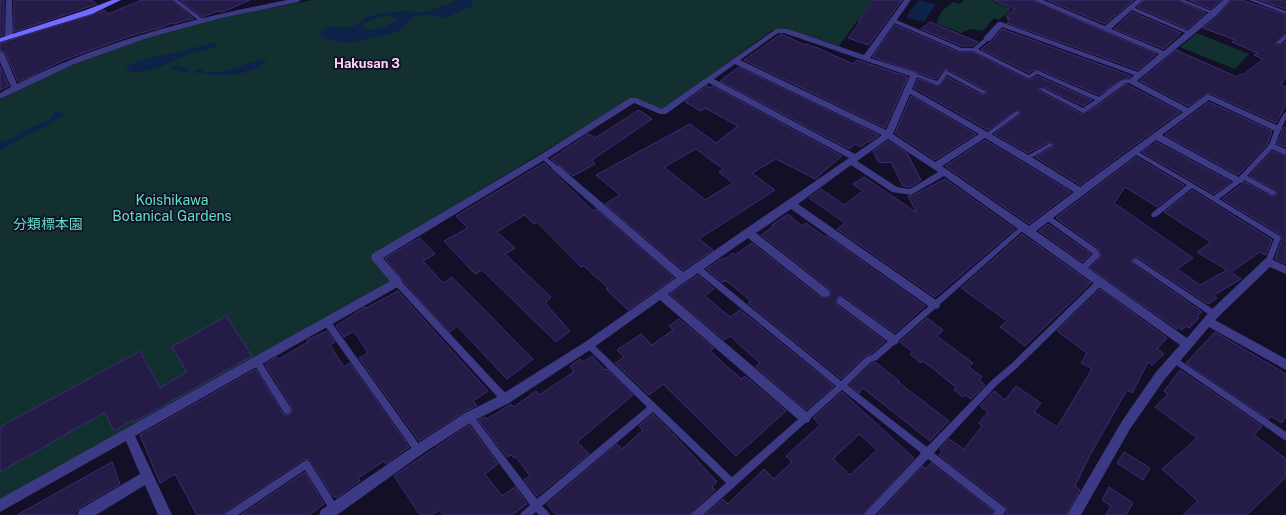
<svg xmlns="http://www.w3.org/2000/svg" width="1286" height="515" viewBox="0 0 1286 515" font-family="'Public Sans','Noto Sans JP',sans-serif">
<style>
.green{fill:#12302f}
.water{fill:#0c2248;fill-rule:evenodd}
.lines{fill:none;stroke-linecap:round;stroke-linejoin:round}
.stream{stroke:#0c2248;stroke-width:3.5}
.building{fill:#241b47;stroke:#3b2d73;fill-rule:evenodd}
.lane{fill:#3d3a85;fill-rule:evenodd}
.street{fill:#3d3a85;fill-rule:evenodd}
.secondary{fill:#6f6bff;fill-rule:evenodd}
.labels{text-anchor:middle;dominant-baseline:central;stroke-width:3.5;stroke-linejoin:round;paint-order:stroke}
.far-neighbourhood-label{font-size:13px;font-weight:bold;fill:#ffd6f0;stroke:#130f26}
.park-label{font-size:14px;fill:#5fe0c0;stroke:#130f26}
</style>
<rect width="100%" height="100%" fill="#130f26"/>
<!-- green -->
<g class="green">
<path d="M312,0H872L839,46L788,29L773,30L662,110L633,98L370,256L391,280L0,501V100C46,74 95,53 145,37C199,19 256,11 312,0Z"/>
<polygon points="964,0 990,0 1012,9 999,20 994,18 983,31 971,29 961,33 936,23 942,11 953,2 960,4"/>
<polygon points="1197,33 1249,54 1235,69 1180,47"/>
</g>
<!-- water -->
<g class="water">
<path d="M457,0H472L473,6L444,18L431,15L414,16L410,19L402,29L398,32L349,43L326,39L319,33L326,27H347L354,26L367,17L381,13L407,11L423,13L446,5ZM384,16L396,17V20C388,27 375,30 365,30L363,28L364,24L371,20Z"/>
<polygon points="918,0 936,4 924,22 906,17"/>
<path d="M212,43H216V46C208,51 199,51 190,54C173,60 143,79 125,70C138,56 161,57 179,52C190,49 201,46 212,43Z"/>
<path d="M262,59L267,60C253,76 221,78 202,72H224Z"/>
<polygon points="57,111 61,111 64,116 0,150 0,142 12,138 30,128 50,120 54,113"/>
</g>
<g class="lines">
<!-- stream -->
<g class="stream">
<polyline points="173,67 188,71"/>
<polyline points="196,71 202,72"/>
</g>
</g>
<!-- building -->
<g class="building">
<polygon points="0,0 4,0 4,35 0,36"/>
<polygon points="14,0 92,0 97,4 14,32"/>
<polygon points="142,0 172,0 194,19 186,20 174,24 172,23 159,28 130,36 64,60 18,82 5,52 0,50 0,43 92,15 104,10 108,14"/>
<polygon points="180,0 250,0 223,12 218,11 202,17"/>
<polygon points="873,0 902,0 869,45 848,38 860,22 858,21"/>
<polygon points="993,0 1033,0 1156,54 1138,70 1007,23 1010,20 1007,19 1009,18 1006,16 1015,9"/>
<polygon points="1047,0 1134,0 1105,24"/>
<polygon points="1144,0 1178,0 1206,13 1187,29 1137,7"/>
<polygon points="1189,0 1221,0 1210,9"/>
<polygon points="1231,0 1242,0 1286,15 1286,33 1276,42 1276,45 1281,46 1286,41 1286,77 1281,85 1286,87 1286,105 1276,123 1209,93 1188,106 1140,81 1176,50 1237,77 1240,74 1243,75 1263,59 1254,55 1258,53 1232,42 1235,40 1203,28 1218,16"/>
<polygon points="1260,0 1280,0 1286,2 1286,9"/>
<polygon points="1132,12 1181,33 1164,49 1114,29"/>
<polygon points="930,22 952,31 978,42 972,46 962,46 921,29"/>
<polygon points="895,25 958,52 973,52 1026,79 1032,79 1037,76 1092,100 1083,106 1046,88 1039,89 1039,91 1082,114 1103,102 1126,84 1180,112 1080,185 1035,157 1053,147 1054,145 1053,143 1049,142 1028,153 994,134 1021,114 1021,112 1018,110 988,130 914,88 918,79 939,86 947,77 982,95 987,92 986,90 947,69 943,70 936,79 872,57"/>
<polygon points="1002,29 1131,76 1129,78 1116,83 1099,95 1040,70 1034,70 1029,73 981,49 991,42"/>
<polygon points="781,34 805,45 807,44 812,47 813,46 853,64 857,60 908,77 885,128 744,60"/>
<polygon points="0,66 9,86 0,90"/>
<polygon points="739,67 879,135 869,142 868,141 861,147 855,144 849,149 720,81"/>
<path d="M707,86L710,88L712,86L842,156L815,179L776,159L752,173L775,190L699,239L713,250L683,270L605,204L620,195L596,175L690,124L716,143L738,126L705,108L701,111L685,102ZM696,149L723,169L719,172L733,183L705,200L664,167Z"/>
<polygon points="911,96 976,134 935,160 895,133"/>
<polygon points="1209,102 1272,131 1267,145 1238,175 1165,135"/>
<polygon points="639,110 652,119 592,160 595,164 573,176 551,159 588,134 595,138"/>
<polygon points="1284,127 1286,128 1286,147 1277,144"/>
<polygon points="985,140 1071,192 1029,224 945,166"/>
<polygon points="888,141 907,153 921,180 910,187 903,186 891,162 879,163 873,151"/>
<polygon points="1156,142 1231,182 1214,194 1142,152"/>
<polygon points="1272,151 1286,156 1286,264 1275,259 1282,239 1281,235 1222,199 1245,182 1270,196 1276,196 1277,192 1276,190 1249,176"/>
<polygon points="1136,157 1184,185 1157,207 1125,187 1114,203 1193,258 1177,269 1200,285 1227,270 1197,252 1211,242 1164,212 1192,190 1272,240 1266,255 1260,252 1231,272 1241,279 1214,295 1217,298 1208,304 1137,257 1131,260 1133,264 1202,312 1197,316 1199,318 1189,328 1187,326 1182,330 1178,327 1177,329 1090,268 1101,256 1098,248 1056,218"/>
<polygon points="544,163 593,211 596,209 674,278 628,310 606,289 608,288 584,266 581,267 537,222 534,224 524,215 497,232 515,248 505,254 551,297 545,303 570,331 556,342 482,270 475,274 444,241 468,228 456,216"/>
<polygon points="864,177 917,213 908,196 912,196 945,179 1015,229 935,297 837,229 845,223 809,198 821,189 844,205 863,191 853,184"/>
<polygon points="788,214 802,226 806,223 825,237 827,236 925,306 895,333 843,296 838,297 836,301 837,305 885,341 871,354 865,356 841,379 748,303 751,301 728,282 725,281 722,282 706,269 723,258 725,259 733,253 735,255 752,243 820,297 829,297 831,293 830,289 761,235 774,226 772,225"/>
<polygon points="1048,224 1091,254 1082,262 1039,231"/>
<polygon points="1022,234 1091,283 1025,346 1000,327 1007,321 961,288"/>
<polygon points="420,238 435,254 423,261 443,283 452,277 533,359 507,379 457,326 450,332 407,286 385,258"/>
<polygon points="698,275 714,289 705,296 730,317 740,310 834,386 806,410 756,367 760,363 730,336 724,340 670,294"/>
<polygon points="1100,289 1167,338 1157,349 1164,354 1152,365 1148,362 1132,393 1127,390 1090,455 1075,486 1080,490 1066,515 1005,515 1007,511 1005,506 939,455 942,451 940,449 949,439 964,449 982,426 979,423 988,412 980,406 994,391 1005,400 1016,386 1041,403 1034,412 1057,427 1092,369 1081,363 1087,353 1057,331"/>
<polygon points="398,291 488,391 473,401 477,405 464,412 419,441 359,358 368,353 354,331 344,337 336,326 365,307 366,308"/>
<polygon points="226,316 252,356 134,422 133,420 114,431 105,412 0,472 0,427 140,351 160,388 187,372 172,347"/>
<polygon points="927,318 943,330 937,336 973,363 969,367 982,377 979,380 985,385 971,399 966,395 963,397 954,390 957,388 931,367 922,361 921,363 910,354 913,352 900,342"/>
<polygon points="679,319 714,348 710,351 741,379 745,376 786,411 736,456 663,384 649,395 615,363 624,357 617,350 641,334 652,345 673,330 669,326"/>
<polygon points="327,331 335,342 330,345 344,367 350,363 409,447 386,464 384,461 358,478 360,481 336,498 335,496 333,497 310,460 305,459 226,511 224,515 197,515 175,474 160,483 140,435 256,369 283,414 287,415 290,414 292,410 291,406 265,364 277,357 279,359 308,342 307,340"/>
<polygon points="1215,332 1286,374 1286,416 1282,423 1271,416 1269,419 1186,363"/>
<polygon points="592,356 605,370 607,369 633,395 577,442 589,454 537,496 524,480 530,476 516,457 514,458 511,455 507,457 478,420 485,417 487,419 511,404 514,407 536,391 539,395 574,372 570,366 580,359 583,362"/>
<polygon points="875,362 899,381 898,382 949,421 930,441 863,388 859,393 849,385 872,363"/>
<polygon points="1180,370 1262,426 1254,435 1286,459 1286,477 1247,515 1183,515 1198,501 1162,469 1197,438 1155,407 1168,394 1164,391"/>
<path d="M842,392L914,458L863,515H705L723,499L728,504L764,469L774,479L792,462L786,456L820,425L813,418ZM859,434L877,450L850,475L833,459Z"/>
<polygon points="653,414 674,435 717,482 712,487 715,490 692,511 690,515 556,515 547,504 617,444 622,449 643,430 639,426"/>
<polygon points="469,425 498,464 485,474 502,496 515,487 527,504 512,515 443,515 439,510 432,515 420,515 394,476"/>
<polygon points="1124,452 1150,468 1143,480 1117,463"/>
<polygon points="112,462 120,484 78,509 74,515 17,515"/>
<polygon points="931,463 993,511 991,515 877,515 923,466 926,469"/>
<polygon points="305,472 324,504 309,515 241,515"/>
<polygon points="1109,487 1133,503 1126,515 1106,515 1111,506 1102,500"/>
</g>
<g class="lines">
<!-- lane -->
<g class="lane">
<polygon points="173,0 178,0 204,20 199,21"/>
<polygon points="1179,0 1185,0 1216,13 1212,14"/>
<polygon points="1249,0 1256,0 1286,11 1286,14"/>
<polygon points="1129,7 1133,7 1193,33 1190,35 1188,34 1129,9"/>
<path d="M894,19L962,48H973L985,38H989V40L978,49L1029,75L1035,71H1039L1099,97C1108,91 1124,74 1135,81L1132,83H1126L1103,100L1102,101L1083,113L1040,90L1041,89H1045L1083,108L1095,100L1037,74L1031,78H1027L973,51H959L892,22V20Z"/>
<polygon points="1286,34 1286,39 1281,44 1277,44 1277,42"/>
<polygon points="946,70 985,91 986,92 983,94 981,93 947,75 940,84 938,85 911,75 914,73 937,81 944,71"/>
<polygon points="1017,111 1020,113 1019,114 989,136 985,136 984,135 985,134"/>
<polygon points="1286,112 1286,119 1281,129 1275,146 1247,176 1275,191 1276,193 1275,195 1271,195 1244,180 1219,199 1280,236 1281,238 1271,264 1267,264 1265,262 1274,239 1192,188 1156,217 1152,217 1151,215 1152,213 1187,185 1133,153 1132,152 1133,151 1137,151 1214,196 1237,179 1269,145 1275,129 1284,113"/>
<polygon points="1050,143 1052,144 1053,145 1052,146 1029,159 1025,159 1024,158 1025,157"/>
<polygon points="543,155 558,166 559,168 558,170 554,170 541,158 540,157 541,156"/>
<polygon points="1046,216 1050,216 1097,249 1100,255 1099,257 1084,272 1078,272 1077,270 1078,268 1093,254 1092,253 1046,220 1045,218"/>
<polygon points="1021,226 1023,226 1026,228 877,360 871,362 847,385 927,447 991,381 1011,364 1096,281 1102,281 1103,283 1102,285 1017,368 997,385 934,453 1004,507 1006,510 1003,515 992,515 995,511 928,459 875,515 864,515 866,512 921,453 842,390 703,515 691,515 693,512 726,483 653,412 542,506 548,512 550,515 539,515 536,512 532,515 520,515 522,512 530,505 465,417 466,414 469,413 472,414 537,499 647,407 586,347 585,345 586,343 589,342 592,343 732,477 836,386 694,270 693,268 694,266 700,266 841,381 866,357 872,355"/>
<polygon points="1136,258 1217,312 1218,314 1217,316 1214,317 1211,316 1134,263 1132,261 1134,259"/>
<polygon points="397,279 400,280 508,396 509,399 508,402 505,403 502,402 394,284 393,282 394,280"/>
<polygon points="326,318 329,319 421,447 422,450 421,453 418,454 415,453 323,323 322,321 323,319"/>
<polygon points="256,357 259,358 290,407 291,410 290,413 287,414 284,413 253,362 252,360 253,358"/>
<polygon points="1175,357 1286,432 1286,441 1172,362 1171,360 1172,358"/>
<polygon points="306,460 309,461 337,506 339,509 337,512 334,514 331,512 305,470 238,515 225,515 227,512"/>
</g>
<!-- street -->
<g class="street">
<polygon points="6,0 12,0 13,37 9,39 5,37"/>
<path d="M287,0H301L298,2L221,18L147,38L74,64L0,99V93L11,87L0,62V51L4,53L17,84C102,41 194,18 287,0Z"/>
<path d="M904,0H911L870,58L917,73L918,75L912,89L1030,156L1080,187L1183,112L1129,83L1128,81L1134,75L1002,27L990,41H984V37L998,22H1001L1138,72L1159,54L1034,0H1043L1105,26L1136,0H1143L1111,29L1164,51L1223,0H1230L1217,15L1137,81L1188,108L1208,94L1281,127L1282,129L1281,131H1275L1209,100L1162,135L1242,179L1244,181L1242,183H1236L1156,140L1036,231L1187,338L1210,311L1265,259L1269,258L1286,266V274L1270,267L1215,320L1286,359V370L1209,327L1164,380L1130,429L1081,515H1067L1122,421L1156,372L1180,345L944,176L911,195L892,192L851,165L798,204L939,302L940,305L939,308L935,309L931,308L791,209L756,233L829,290L830,293L829,296L825,297L821,296L748,238L668,294L809,414L811,418L809,422L805,423L801,422L660,300L593,348L509,403L473,421L422,454L337,515H319L321,510L414,446L465,413L501,395L585,342L676,278L553,170L552,168L553,166H559L683,272L849,158L709,83L666,114H660L634,103L546,159L383,258L401,279L402,282L401,285L135,436L172,515H158L145,485L96,515H77L79,510L140,474L126,441L0,512V499L390,281L372,260L371,257L372,254L540,155L630,98H636L662,109L776,29H788L864,55ZM778,33H784L910,76L886,130L740,60ZM735,64L882,135L855,154L714,79ZM910,94L979,134L935,162L893,134ZM985,138L1074,192L1029,226L942,166ZM888,139L932,168L938,172L910,189L897,187L857,161Z"/>
<polygon points="1272,143 1286,149 1286,155 1269,148 1268,146 1269,144"/>
<polygon points="842,297 898,337 899,340 898,343 894,345 890,343 838,304 837,301 838,298"/>
</g>
<!-- secondary -->
<polygon class="secondary" points="112,0 121,0 92,14 0,42 0,38 86,10"/>
</g>
<g class="labels">
<!-- far-neighbourhood labels -->
<g class="far-neighbourhood-label">
<text x="367" y="63">Hakusan 3</text>
</g>
<!-- park labels -->
<g class="park-label">
<text x="172" y="200">Koishikawa<tspan x="172" dy="16">Botanical Gardens</tspan></text>
<text x="48" y="224">分類標本園</text>
</g>
</g>
</svg>
